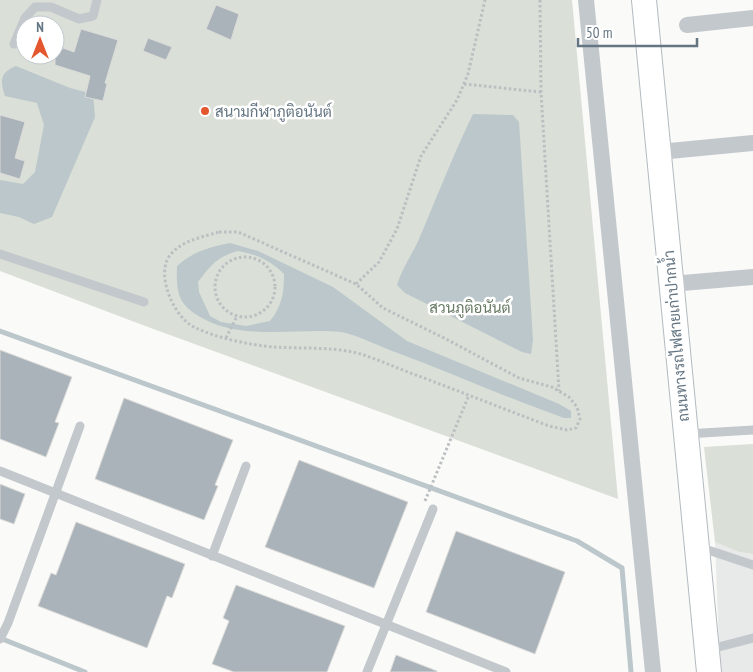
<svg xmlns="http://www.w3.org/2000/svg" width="753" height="672" viewBox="0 0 753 672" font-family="'PT Sans Narrow',Sarabun,sans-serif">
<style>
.built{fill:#e8e9e9}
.green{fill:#dadfd7;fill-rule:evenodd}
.water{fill:#bbc7cb;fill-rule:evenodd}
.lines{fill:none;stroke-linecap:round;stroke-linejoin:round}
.stream{stroke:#bbc7cb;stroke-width:5}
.building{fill:#aab3b9;stroke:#dcdcda}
.secondary-casing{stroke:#b3babf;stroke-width:26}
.path{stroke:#bbbfc2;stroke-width:3;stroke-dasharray:2.5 2.5;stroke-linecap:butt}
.lane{stroke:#c3c8cc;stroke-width:9}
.street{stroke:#c3c8cc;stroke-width:16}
.secondary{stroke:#fff;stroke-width:24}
.poi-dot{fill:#e4572e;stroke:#fff;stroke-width:2}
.labels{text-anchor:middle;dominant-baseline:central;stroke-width:5;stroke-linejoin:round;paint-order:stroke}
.poi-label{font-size:15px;fill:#657683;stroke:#fff;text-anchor:start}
.park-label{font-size:15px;fill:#687a64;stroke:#fff}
.street-label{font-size:15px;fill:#657683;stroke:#fff}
</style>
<rect width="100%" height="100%" fill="#fafaf8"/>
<!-- built -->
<polygon class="built" points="715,542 739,552 753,554 753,672 720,672"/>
<!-- green -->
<g class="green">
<path d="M0,0H572L618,499L148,327L0,271ZM25,25H55V55H25Z"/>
<polygon points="753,444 753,554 739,552 715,542 704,447"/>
</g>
<!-- water -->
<g class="water">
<path d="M16,66L70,88L93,94L95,117L52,217L34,224L19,217L0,213V180L23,184L35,172L44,125L37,103L5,96C0,79 0,73 16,66Z"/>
<path d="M473,114L513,115L519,122L533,340L531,354L522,352L405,293L397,285C402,268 412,255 419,239C437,197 453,155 473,114Z"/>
<path d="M230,243L258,251L333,287L407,341L559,404L571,411V418H564C507,398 452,373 395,352C381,347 355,334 341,332C301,328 244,340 206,320C179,306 176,296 177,266C192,252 210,247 230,243ZM238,251C256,254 271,261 284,274C284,293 282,306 270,321L246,326L221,322L210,316L199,292L198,282C210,266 218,256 238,251Z"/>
</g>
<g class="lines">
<!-- stream -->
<g class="stream">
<polyline points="0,331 577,541 622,568 631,672"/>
<polyline points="0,638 85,672"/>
</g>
</g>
<!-- building -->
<g class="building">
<polygon points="216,5 239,14 231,40 206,29"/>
<polygon points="81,29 118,40 105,83 107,84 103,101 85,97 90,76 55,65 55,45 74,52"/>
<polygon points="148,38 172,47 166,60 143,51"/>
<polygon points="0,115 25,122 15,158 25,161 20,179 0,173"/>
<polygon points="0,350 72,377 55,422 59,423 46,457 0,439"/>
<polygon points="124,398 233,440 215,485 218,486 204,520 95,479"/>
<polygon points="299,460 408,502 374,588 265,547"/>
<polygon points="0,484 25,494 14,524 0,519"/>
<polygon points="76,522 185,564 172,598 167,596 147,648 38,606 51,573 56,575"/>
<polygon points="456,531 565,572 535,654 426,612"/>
<polygon points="236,585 345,626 327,672 234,672 212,664 229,621 223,618"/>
<polygon points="396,655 437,671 437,672 390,672"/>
</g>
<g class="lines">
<defs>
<polyline id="secondary" points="644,0 709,672"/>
</defs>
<!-- secondary casing -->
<use href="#secondary" class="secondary-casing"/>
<!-- path -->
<g class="path">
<polyline points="540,0 541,92 559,391"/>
<polyline points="464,84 541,92"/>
<path d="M219,232H238L356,284L383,308L446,339L519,378L552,387L569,397L577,407L580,419L576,428L567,430L549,426C507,410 466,394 424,378C404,371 384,362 364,355C335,346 303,349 273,347C250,345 217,338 196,328C174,319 154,273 171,254C183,240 203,237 219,232Z"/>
<circle cx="245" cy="287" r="30"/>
<polyline points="356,284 379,262 397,229 421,156 457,100 468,74 485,0"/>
<polyline points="226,338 237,316"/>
<polyline points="425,501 469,395"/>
</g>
<!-- lane -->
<g class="lane">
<polyline points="14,44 25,18 35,7 51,7 79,19 93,16 97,0"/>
<polyline points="0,254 144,302"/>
<polyline points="686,434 753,430"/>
<polyline points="0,471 506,672"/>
<polyline points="699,547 753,565"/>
<polyline points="212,556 246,466"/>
<polyline points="0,639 8,623 80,426"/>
<polyline points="707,650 753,638"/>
<polyline points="367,672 433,509"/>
</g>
<!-- street -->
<g class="street">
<polyline points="586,0 653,672"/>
<polyline points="687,25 753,18"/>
<polyline points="659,152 753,143"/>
<polyline points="671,284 753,277"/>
</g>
<!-- secondary -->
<use href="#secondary" class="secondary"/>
</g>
<!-- markers -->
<circle class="poi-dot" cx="205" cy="111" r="5"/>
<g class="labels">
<!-- poi labels -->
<g class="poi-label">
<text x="215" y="111">สนามกีฬาภูติอนันต์</text>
</g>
<!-- park labels -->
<g class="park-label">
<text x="470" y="307">สวนภูติอนันต์</text>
</g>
<!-- street labels -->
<g class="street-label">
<text transform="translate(676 336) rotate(-95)">ถนนทางรถไฟสายเก่าปากน้ำ</text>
</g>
</g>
<!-- north arrow -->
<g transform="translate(40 40)"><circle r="24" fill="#ffffff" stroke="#c1c8cd"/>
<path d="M0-4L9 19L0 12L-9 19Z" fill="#e4572e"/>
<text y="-8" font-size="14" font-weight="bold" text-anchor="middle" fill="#657683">N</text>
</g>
<!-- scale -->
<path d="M578 38v8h119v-8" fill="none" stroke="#657683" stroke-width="2.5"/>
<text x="586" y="38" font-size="15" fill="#657683" stroke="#ffffff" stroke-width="4" paint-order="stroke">50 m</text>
</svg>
